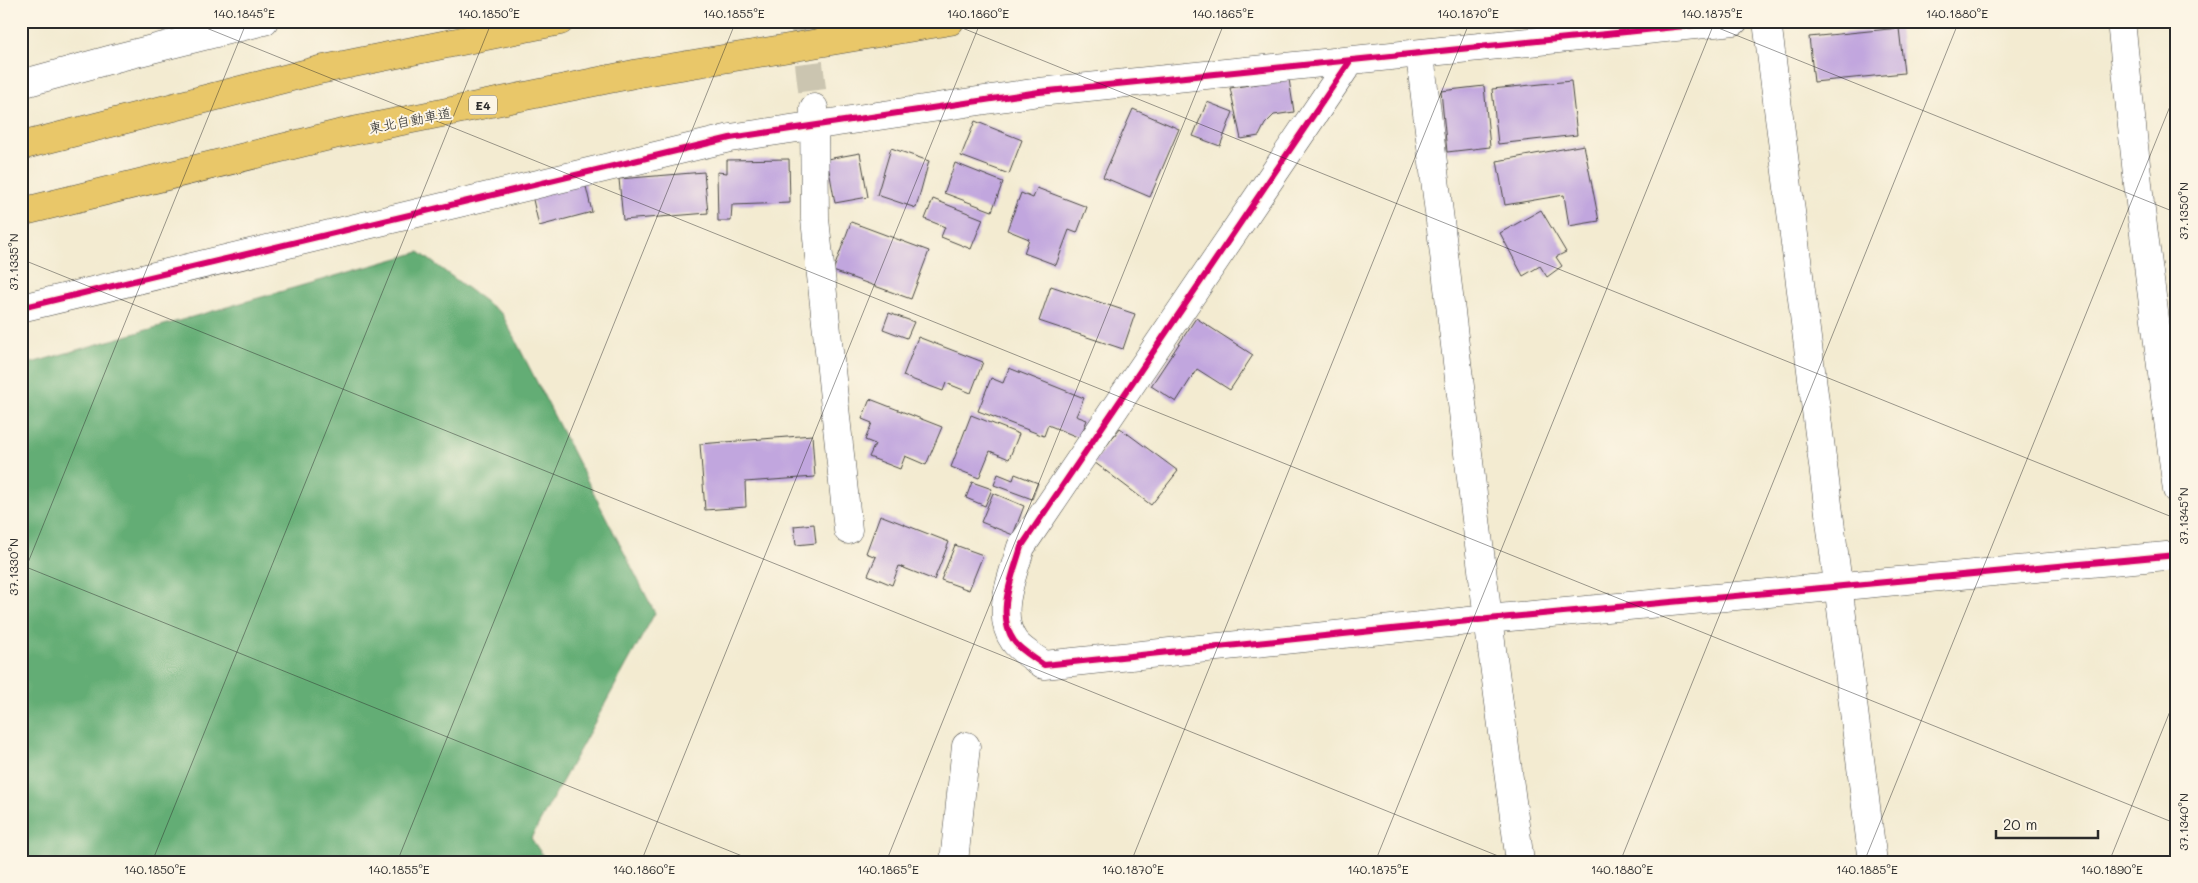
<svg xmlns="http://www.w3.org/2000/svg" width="2198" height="883" viewBox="0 0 2198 883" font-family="Mali,'Klee One',sans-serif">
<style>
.forest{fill:#64ad74;stroke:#486c50}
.building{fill:#c1a6de}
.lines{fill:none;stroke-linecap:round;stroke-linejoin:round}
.street-tunnel{stroke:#cbc5b0;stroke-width:28;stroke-dasharray:28 14;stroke-linecap:butt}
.street-casing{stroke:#494844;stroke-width:29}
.highway-casing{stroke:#494844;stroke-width:29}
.street{stroke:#fff;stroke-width:28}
.highway{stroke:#e9c769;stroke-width:28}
.cycleway-casing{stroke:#fcf5e5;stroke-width:9}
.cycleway{stroke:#d6006c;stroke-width:6}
.ticks{fill:none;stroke:#2b2b2b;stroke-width:1;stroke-opacity:0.45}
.labels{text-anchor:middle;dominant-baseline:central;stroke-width:4;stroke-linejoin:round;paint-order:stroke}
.shield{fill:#fcf5e5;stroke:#6a6863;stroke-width:1}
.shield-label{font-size:12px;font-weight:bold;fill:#2b2b2b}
.street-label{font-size:14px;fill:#2b2b2b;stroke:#fcf5e5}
.neatline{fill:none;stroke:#2b2b2b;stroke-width:2}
.ticks-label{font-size:12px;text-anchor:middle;fill:#2b2b2b}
</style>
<rect width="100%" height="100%" fill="#fcf5e5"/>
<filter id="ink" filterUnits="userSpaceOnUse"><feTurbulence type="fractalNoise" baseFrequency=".02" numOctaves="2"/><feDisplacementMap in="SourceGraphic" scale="10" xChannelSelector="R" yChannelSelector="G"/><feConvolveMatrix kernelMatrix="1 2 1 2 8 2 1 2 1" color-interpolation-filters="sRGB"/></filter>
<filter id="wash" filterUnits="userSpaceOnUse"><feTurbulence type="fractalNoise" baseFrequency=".0096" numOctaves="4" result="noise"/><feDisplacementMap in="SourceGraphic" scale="20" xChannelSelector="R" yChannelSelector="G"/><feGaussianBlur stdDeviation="1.12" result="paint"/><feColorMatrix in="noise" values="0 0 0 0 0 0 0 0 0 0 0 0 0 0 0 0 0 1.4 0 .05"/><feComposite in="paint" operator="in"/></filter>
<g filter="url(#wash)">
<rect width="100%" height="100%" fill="#f3ebd1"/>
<!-- forest -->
<polygon class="forest" points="419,252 502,314 655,613 531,838 547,862 21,862 21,366"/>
<g id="blocks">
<!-- building -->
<g class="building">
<polygon points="1899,28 1904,73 1814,82 1809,37"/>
<polygon points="1289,79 1294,112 1274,115 1265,124 1259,136 1241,139 1230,88"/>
<polygon points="1571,81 1577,135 1498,144 1492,89"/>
<polygon points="1484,86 1490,147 1447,152 1441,91"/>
<polygon points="1207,102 1233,112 1220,146 1193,136"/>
<polygon points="1133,109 1179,129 1150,197 1103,177"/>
<polygon points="975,121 1022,140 1009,174 961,156"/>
<polygon points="1584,145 1599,221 1569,226 1564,195 1505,205 1497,161"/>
<polygon points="891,148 929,161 916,208 877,195"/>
<polygon points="860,153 868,197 835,203 827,159"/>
<polygon points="789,159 790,203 732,205 731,221 718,221 717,172 727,173 727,160"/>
<polygon points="955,163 1003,182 992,211 944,193"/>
<polygon points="704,172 708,213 623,220 619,179"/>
<polygon points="584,178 592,212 539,226 531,191"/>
<polygon points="1037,188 1087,207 1077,233 1069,230 1056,265 1024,253 1029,239 1007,230 1021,193 1033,198"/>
<polygon points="933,199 983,219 971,249 941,237 945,227 925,219"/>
<polygon points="1541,210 1566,252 1556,257 1562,266 1547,277 1540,266 1523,276 1500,233"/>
<polygon points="851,222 929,251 911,299 833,271"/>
<polygon points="1051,286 1135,314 1123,349 1039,321"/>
<polygon points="889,313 914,322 907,338 883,329"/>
<polygon points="1196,318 1253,355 1230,390 1197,369 1176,402 1151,386"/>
<polygon points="918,337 983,362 971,393 946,383 943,391 903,376"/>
<polygon points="1009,368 1084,398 1076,416 1087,420 1080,438 1048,425 1044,436 978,411 991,378 1003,383"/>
<polygon points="870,399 942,427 926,465 905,456 900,469 869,457 875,444 865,440 872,423 862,419"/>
<polygon points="971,415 1019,434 1009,459 990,451 979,478 951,467"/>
<polygon points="1120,428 1178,471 1151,505 1094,462"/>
<polygon points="812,435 815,477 745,482 746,507 705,510 700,444"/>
<polygon points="998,474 1013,480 1015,474 1038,483 1032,499 994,485"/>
<polygon points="972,482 992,489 985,506 966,498"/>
<polygon points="993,493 1024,506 1013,535 981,522"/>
<polygon points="880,515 949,542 934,580 899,566 892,585 868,575 876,557 866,553"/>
<polygon points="814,524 816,543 796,545 794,526"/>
<polygon points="955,545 983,555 969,590 941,580"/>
</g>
</g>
</g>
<g filter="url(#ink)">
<use href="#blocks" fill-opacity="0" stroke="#494844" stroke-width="1"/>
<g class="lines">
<!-- street-tunnel -->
<polyline class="street-tunnel" points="804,21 814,106"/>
<defs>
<g id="street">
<polyline points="1767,21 1873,862"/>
<polyline points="2121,21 2140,203 2177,490"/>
<polyline points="1420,55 1488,619 1520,862"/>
<path d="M1350,61L1021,547C1013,575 995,614 1014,641C1020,650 1035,658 1044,665L1488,619L2177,555"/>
<polyline points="21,84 116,58 264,21"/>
<polyline points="814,108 815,219 848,530"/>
<polyline points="21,308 730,138 1039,92 1734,21"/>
<polyline points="954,862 966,746"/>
</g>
<g id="highway">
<polyline points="21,146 319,70 560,21"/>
<polyline points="21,212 338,134 639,73 950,21"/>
</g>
</defs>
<!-- street casing -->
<use href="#street" class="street-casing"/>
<!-- highway casing -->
<use href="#highway" class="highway-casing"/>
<!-- street -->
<use href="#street" class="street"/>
<!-- highway -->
<use href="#highway" class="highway"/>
<defs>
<g id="cycleway">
<path d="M1350,61L1021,547C1013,575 995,614 1014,641C1020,650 1035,658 1044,665L1488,619L2177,555"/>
<polyline points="21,308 730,138 1039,92 1734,21"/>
</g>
</defs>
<!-- cycleway casing -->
<use href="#cycleway" class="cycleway-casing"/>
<!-- cycleway -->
<use href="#cycleway" class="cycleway"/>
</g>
</g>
<!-- ticks -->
<path class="ticks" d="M189,21L2177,824M945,21L2177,519M1701,21L2177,213M21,259L1513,862M21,565L757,862M21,580L247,21M152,862L492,21M397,862L736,21M641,862L981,21M886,862L1225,21M1131,862L1470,21M1375,862L1715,21M1620,862L1959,21M1864,862L2177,89M2109,862L2177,694"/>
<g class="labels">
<!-- shield labels -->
<rect class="shield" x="469" y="95.5" width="28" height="19" rx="4"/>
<g class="shield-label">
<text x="483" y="105">E4</text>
</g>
<!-- street labels -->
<g class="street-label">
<text transform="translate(410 120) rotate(-11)">東北自動車道</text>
</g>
</g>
<!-- margin -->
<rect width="2198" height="883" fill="none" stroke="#fcf5e5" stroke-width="55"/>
<!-- scale -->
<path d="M1996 830v8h102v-8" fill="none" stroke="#2b2b2b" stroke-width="2.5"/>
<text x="2003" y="830" font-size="15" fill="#2b2b2b" stroke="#fcf5e5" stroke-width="4" paint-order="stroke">20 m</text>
<rect x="28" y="28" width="2142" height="828" class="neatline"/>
<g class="ticks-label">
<text x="244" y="18">140.1845°E</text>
<text x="489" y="18">140.1850°E</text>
<text x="734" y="18">140.1855°E</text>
<text x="978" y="18">140.1860°E</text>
<text x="1223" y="18">140.1865°E</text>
<text x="1468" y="18">140.1870°E</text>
<text x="1712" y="18">140.1875°E</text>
<text x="1957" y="18">140.1880°E</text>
<text transform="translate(2184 211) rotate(-90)" y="4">37.1350°N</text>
<text transform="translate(14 262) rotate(-90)" y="4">37.1335°N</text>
<text transform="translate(2184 516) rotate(-90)" y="4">37.1345°N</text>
<text transform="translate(14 567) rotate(-90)" y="4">37.1330°N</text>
<text transform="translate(2184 822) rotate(-90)" y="4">37.1340°N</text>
<text x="155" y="874">140.1850°E</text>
<text x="399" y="874">140.1855°E</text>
<text x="644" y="874">140.1860°E</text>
<text x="888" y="874">140.1865°E</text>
<text x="1133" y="874">140.1870°E</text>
<text x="1378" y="874">140.1875°E</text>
<text x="1622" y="874">140.1880°E</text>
<text x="1867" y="874">140.1885°E</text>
<text x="2112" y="874">140.1890°E</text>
</g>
</svg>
